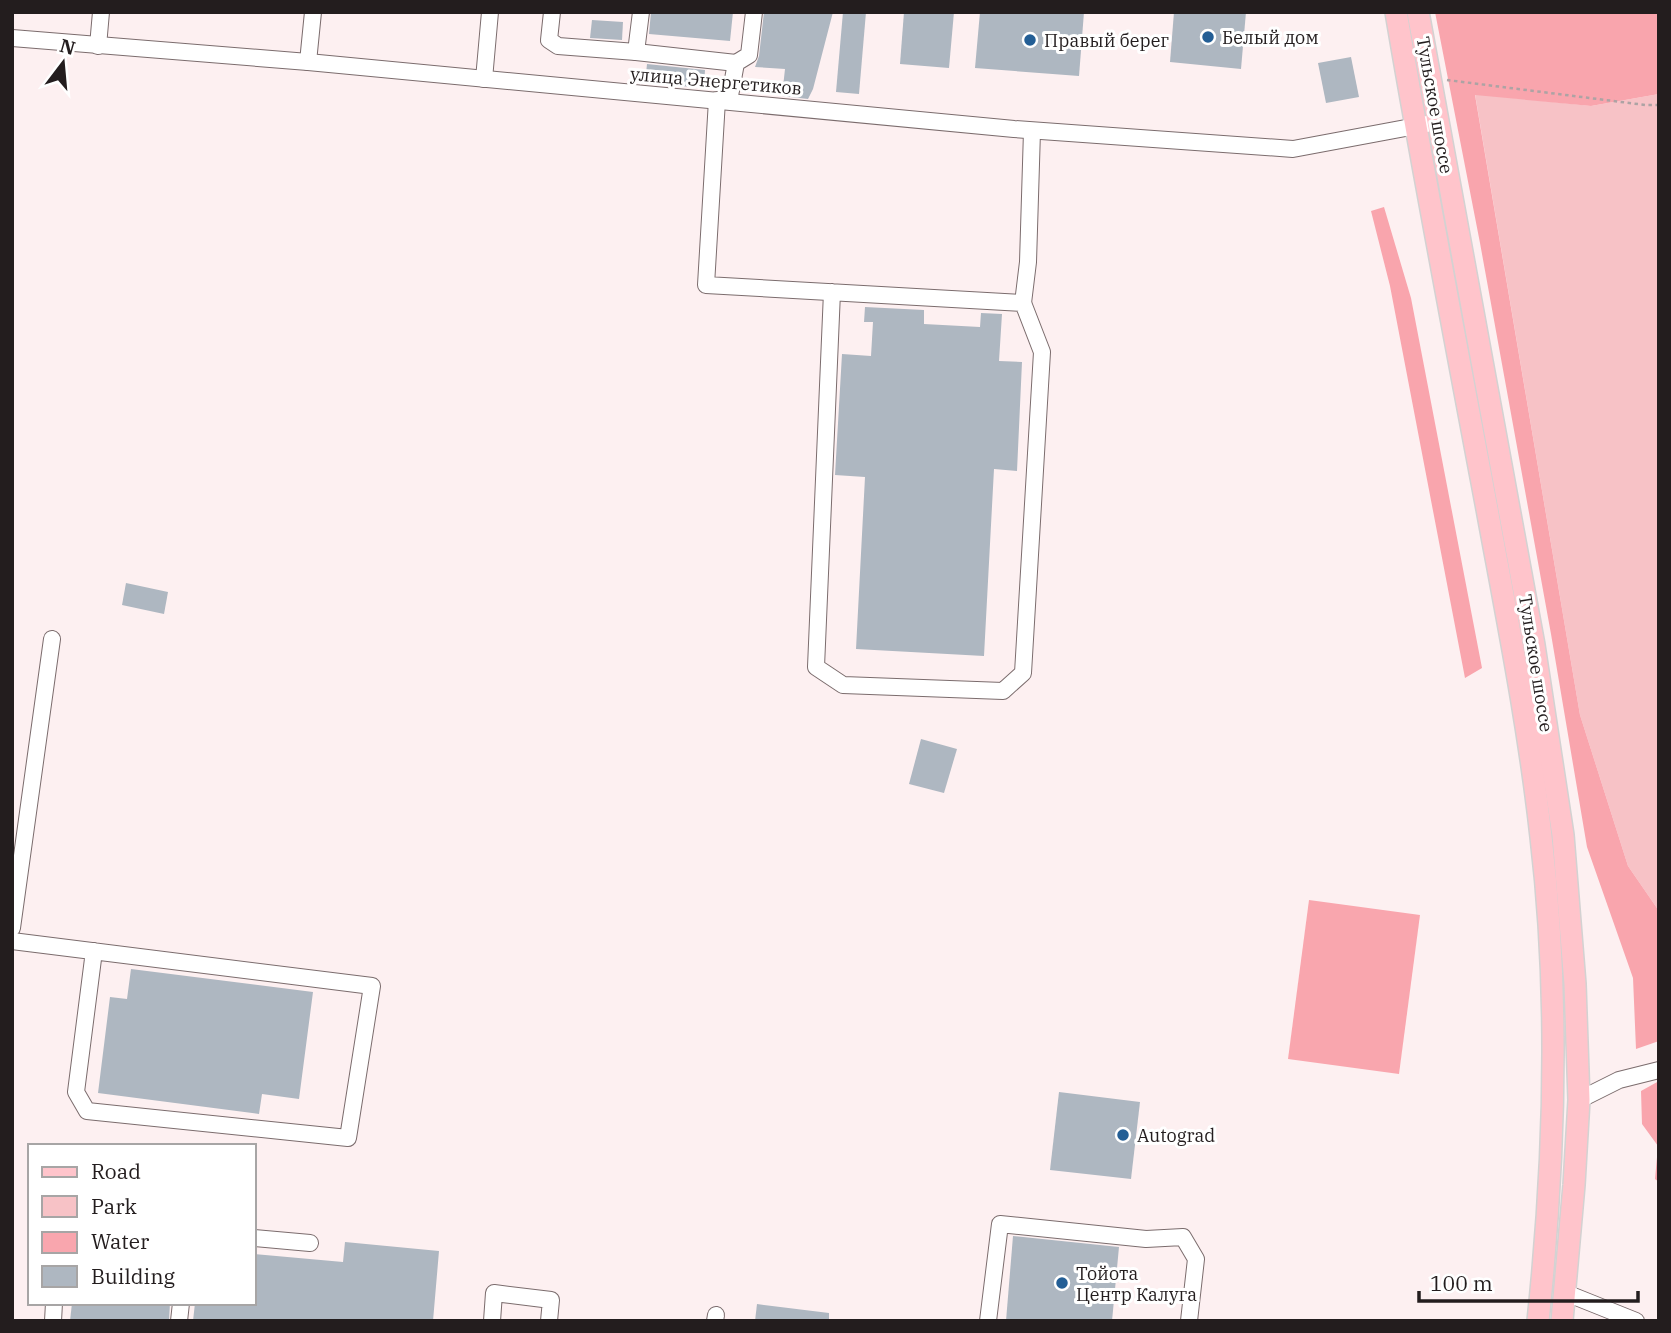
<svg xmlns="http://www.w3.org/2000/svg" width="1671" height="1333" viewBox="0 0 1671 1333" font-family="'IBM Plex Serif',serif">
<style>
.green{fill:#f7c2c6}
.forest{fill:#f9a5ad}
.water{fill:#f9a6ae}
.building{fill:#aeb7c1}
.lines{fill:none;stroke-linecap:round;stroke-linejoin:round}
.minor-casing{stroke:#7b6c6d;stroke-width:18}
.major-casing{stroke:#d3d2d2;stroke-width:24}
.path{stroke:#ada3a4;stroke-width:2.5;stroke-dasharray:3.5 3.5;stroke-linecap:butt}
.minor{stroke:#fff;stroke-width:16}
.major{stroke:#ffc4cb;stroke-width:21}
.poi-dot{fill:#235e95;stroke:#fff;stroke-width:2.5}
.labels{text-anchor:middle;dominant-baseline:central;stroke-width:6;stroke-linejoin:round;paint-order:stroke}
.poi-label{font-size:18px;fill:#231d1e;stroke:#fff;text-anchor:start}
.street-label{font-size:18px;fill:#231d1e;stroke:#fff}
</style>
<rect width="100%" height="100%" fill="#fdf0f1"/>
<!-- green -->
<polygon class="green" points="1475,94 1591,106 1659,94 1659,911 1628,866 1580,715"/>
<!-- forest -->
<g class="forest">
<polygon points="1435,12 1659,12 1659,94 1591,106 1475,95 1580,715 1628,866 1659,911 1659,1041 1636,1049 1633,978 1587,847 1551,634 1480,243"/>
<polygon points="1384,207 1411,298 1482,668 1465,678 1390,286 1371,211"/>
<polygon points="1659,1081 1659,1182 1655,1179 1658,1146 1642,1124 1641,1091"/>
</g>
<!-- water -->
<polygon class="water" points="1309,900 1420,915 1399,1074 1288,1059"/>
<!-- building -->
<g class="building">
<polygon points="651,12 733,12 730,41 649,34"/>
<polygon points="764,12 833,12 813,89 808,99 782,96 785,69 755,67 759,56"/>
<polygon points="843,12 866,12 859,94 836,92"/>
<polygon points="904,12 954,12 949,68 900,64"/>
<polygon points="980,12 1084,12 1079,76 975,68"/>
<polygon points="1174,12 1246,12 1241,69 1170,62"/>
<polygon points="592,20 623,22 622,40 590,38"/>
<polygon points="1351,57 1359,97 1326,103 1318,63"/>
<polygon points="647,64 705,70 704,88 645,83"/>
<polygon points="865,307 924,310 924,324 980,327 981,313 1002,314 999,361 1022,362 1017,471 994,469 984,656 856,649 865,477 835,475 842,354 871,356 873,322 864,322"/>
<polygon points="126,583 168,592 164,614 122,605"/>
<polygon points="921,739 957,749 944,793 909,784"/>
<polygon points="131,969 313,992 299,1099 262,1094 259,1114 98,1093 110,997 127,999"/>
<polygon points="1059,1092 1140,1102 1131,1179 1050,1170"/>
<polygon points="1013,1236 1119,1247 1112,1321 1006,1321"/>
<polygon points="345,1242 439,1251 433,1321 193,1321 195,1303 254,1303 254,1254 343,1262"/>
<polygon points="72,1303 170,1303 169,1321 70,1321"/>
<polygon points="757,1304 829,1313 829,1321 755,1321"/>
</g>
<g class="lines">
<defs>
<g id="minor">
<polyline points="552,12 549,40 558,46 636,52"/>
<polyline points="641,12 636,52 736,63"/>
<polyline points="12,38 308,62 1014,129 1293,149 1427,124"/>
<polyline points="98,46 101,12"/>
<polyline points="308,62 313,12"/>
<polyline points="484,79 490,12"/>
<polyline points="717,100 706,285 1023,303 1042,352 1023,673 1003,691 843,685 816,667 832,292"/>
<polyline points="729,101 736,63 749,55 754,12"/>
<polyline points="1023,303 1028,262 1032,131"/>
<polyline points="12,928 52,639"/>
<polyline points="12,941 372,986 348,1138 87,1111 76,1092 94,951"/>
<polyline points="1579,1100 1619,1080 1659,1070"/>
<polyline points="254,1238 310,1243"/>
<polyline points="1566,1293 1636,1321"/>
<polyline points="53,1321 54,1303"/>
<polyline points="179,1321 181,1303"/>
<polyline points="492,1321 494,1293 551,1300 549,1321"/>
<polyline points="715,1321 716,1315"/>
<polyline points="988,1321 1000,1224 1146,1239 1183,1237 1196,1259 1189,1321"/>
</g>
<g id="major">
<path d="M1396,12C1424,178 1456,344 1487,509C1507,618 1529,727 1541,837C1560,997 1555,1160 1538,1321"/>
<polyline points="1418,12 1534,645 1563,835 1575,984 1579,1100 1574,1185 1562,1321"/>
</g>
</defs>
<!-- minor casing -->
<use href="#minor" class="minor-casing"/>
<!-- major casing -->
<use href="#major" class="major-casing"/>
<!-- path -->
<polyline class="path" points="1447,80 1645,105 1659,105"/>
<!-- minor -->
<use href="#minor" class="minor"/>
<!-- major -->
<use href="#major" class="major"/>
</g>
<!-- markers -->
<g class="poi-dot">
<circle cx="1208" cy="37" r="7"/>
<circle cx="1030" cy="40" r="7"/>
<circle cx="1123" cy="1135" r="7"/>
<circle cx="1062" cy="1283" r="7"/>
</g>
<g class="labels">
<!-- poi labels -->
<g class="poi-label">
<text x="1222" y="37">Белый дом</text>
<text x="1044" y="40">Правый берег</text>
<text x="1137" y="1135">Autograd</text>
<text x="1076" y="1273">Тойота<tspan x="1076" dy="21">Центр Калуга</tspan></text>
</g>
<!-- street labels -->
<g class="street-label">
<text transform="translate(716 81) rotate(5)">улица Энергетиков</text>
<text transform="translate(1435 105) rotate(80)">Тульское шоссе</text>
<text transform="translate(1536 663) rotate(81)">Тульское шоссе</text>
</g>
</g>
<!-- border -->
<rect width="1671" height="1333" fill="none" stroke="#231d1e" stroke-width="28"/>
<!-- legend -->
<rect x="28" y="1144" width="228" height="161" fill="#ffffff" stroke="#a7a5a5" stroke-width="2"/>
<rect x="42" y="1167" width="35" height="10" fill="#ffc4cb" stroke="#a7a5a5" stroke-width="2"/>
<text x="91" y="1179" font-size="21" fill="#231d1e">Road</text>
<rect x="42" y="1196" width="35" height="21" fill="#f7c2c6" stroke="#a7a5a5" stroke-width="2"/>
<text x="91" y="1214" font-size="21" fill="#231d1e">Park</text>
<rect x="42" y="1232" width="35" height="21" fill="#f9a6ae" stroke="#a7a5a5" stroke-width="2"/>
<text x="91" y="1249" font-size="21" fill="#231d1e">Water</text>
<rect x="42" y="1266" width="35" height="21" fill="#aeb7c1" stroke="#a7a5a5" stroke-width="2"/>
<text x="91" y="1284" font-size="21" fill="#231d1e">Building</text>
<!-- north arrow -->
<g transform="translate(63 63) rotate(16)" stroke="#ffffff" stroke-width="5" paint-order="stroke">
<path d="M0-5L12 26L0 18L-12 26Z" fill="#231d1e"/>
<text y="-10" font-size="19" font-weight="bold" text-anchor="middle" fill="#231d1e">N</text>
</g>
<!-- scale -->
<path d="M1419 1291v10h219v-10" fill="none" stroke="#231d1e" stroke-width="3.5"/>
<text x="1430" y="1291" font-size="21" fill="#231d1e" stroke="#ffffff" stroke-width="5" paint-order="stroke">100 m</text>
</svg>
